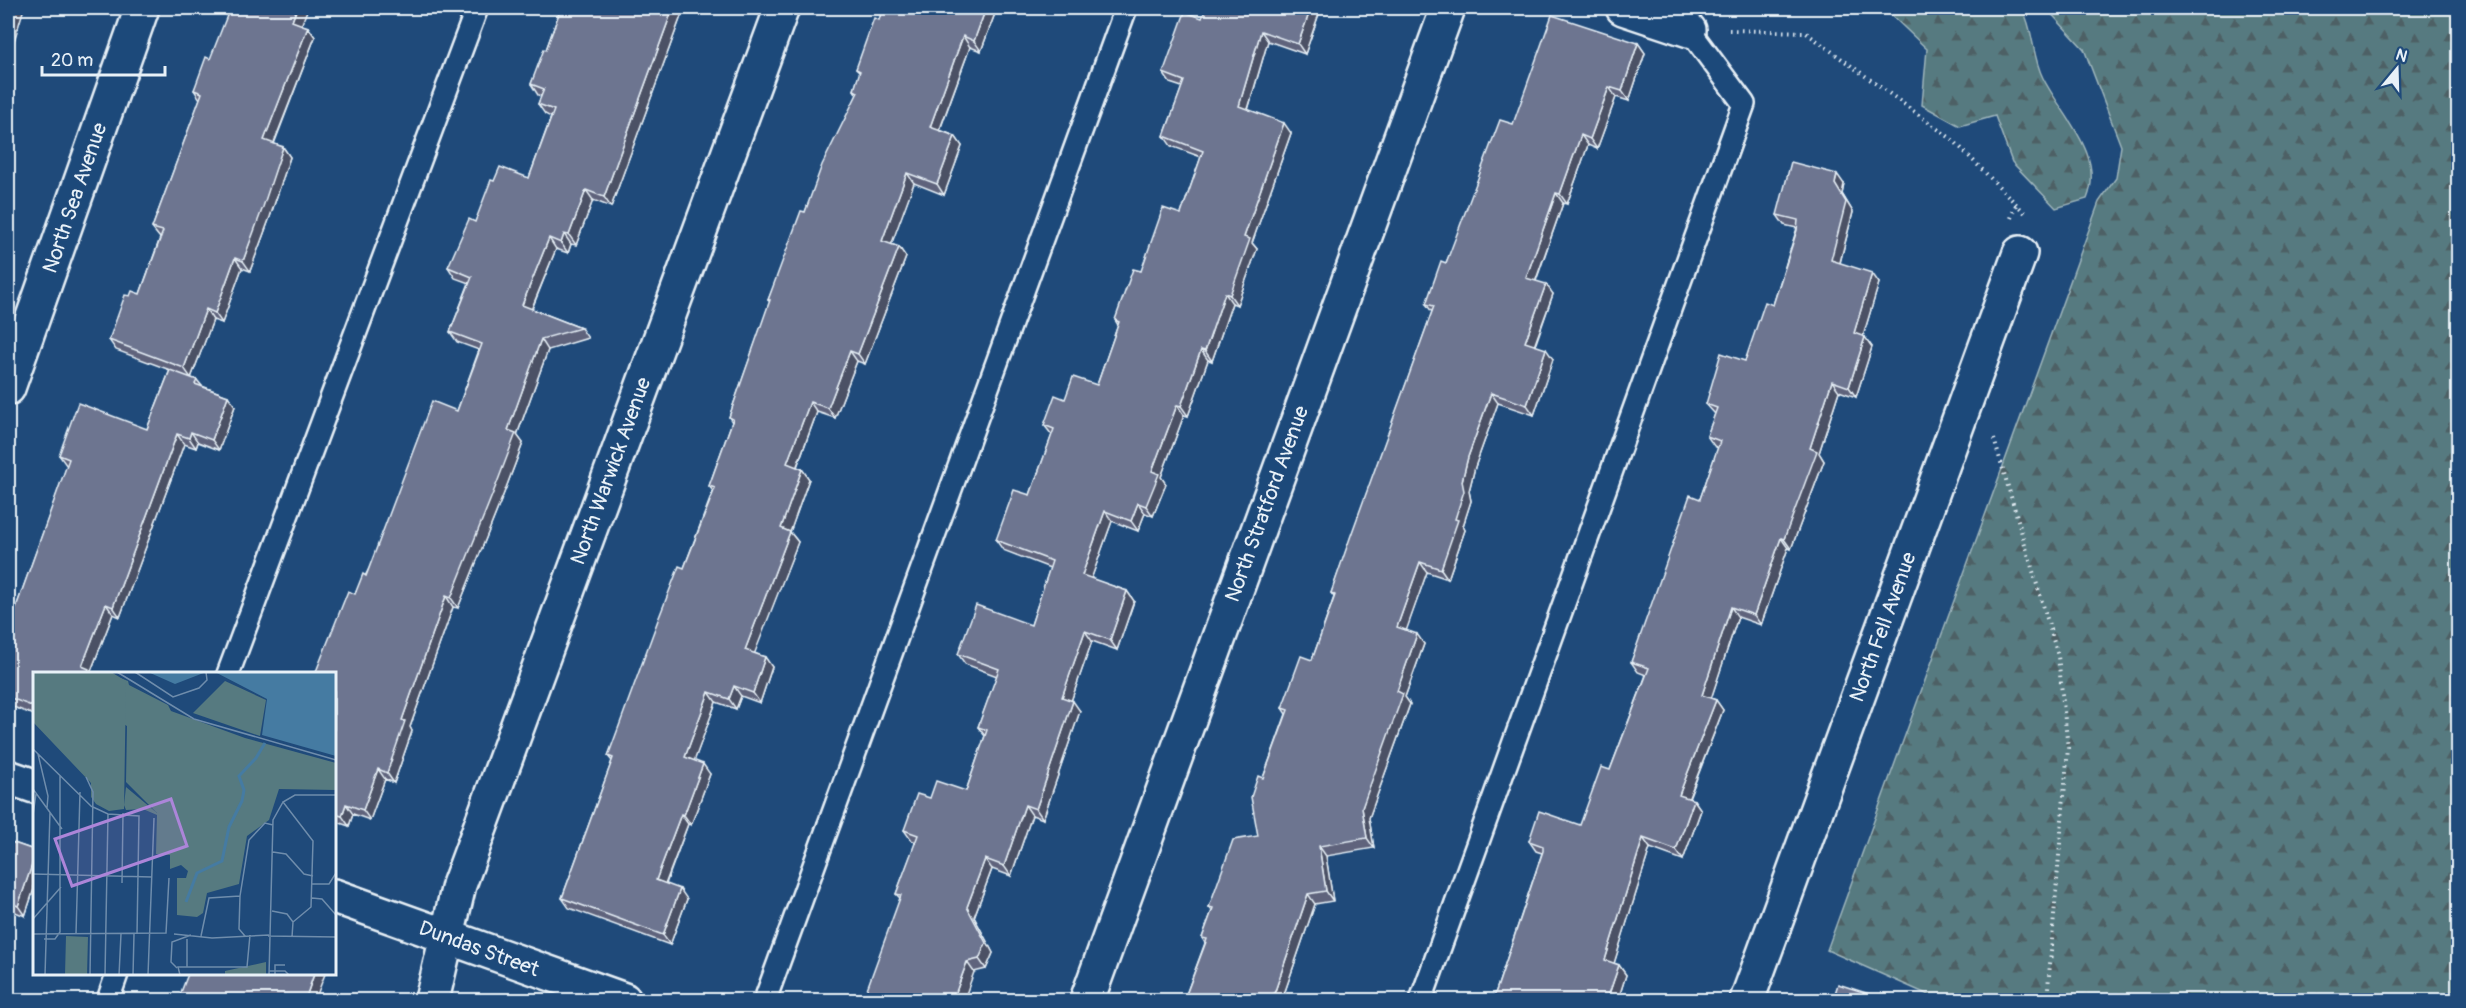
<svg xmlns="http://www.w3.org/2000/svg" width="2466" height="1008" viewBox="0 0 2466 1008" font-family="Pangolin,sans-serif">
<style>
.forest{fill:url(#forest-firs);stroke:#9fb6bc;stroke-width:1.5}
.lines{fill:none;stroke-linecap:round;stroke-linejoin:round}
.lane-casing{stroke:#e8f1f8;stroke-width:26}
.street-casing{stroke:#e8f1f8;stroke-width:38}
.path{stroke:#e8f1f8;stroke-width:4;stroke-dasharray:1.5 4.5;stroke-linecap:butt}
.lane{stroke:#1f4a7a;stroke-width:21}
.street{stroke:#1f4a7a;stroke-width:33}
.wall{fill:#5e647c;stroke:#e8f1f8;stroke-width:1.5}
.shaded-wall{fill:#4c5165;stroke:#e8f1f8;stroke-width:1.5}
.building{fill:#6d7490;stroke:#e8f1f8;stroke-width:1.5}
.labels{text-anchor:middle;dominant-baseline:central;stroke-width:4.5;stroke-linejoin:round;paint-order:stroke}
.street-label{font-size:21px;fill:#e8f1f8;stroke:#1f4a7a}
.inset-river{fill:none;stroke:#457ba2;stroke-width:3}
.inset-road{fill:none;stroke:#6f8dac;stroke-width:1.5}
.view{fill:#ac85d9;fill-opacity:0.15;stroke:#ac85d9;stroke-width:3}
.inset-edge{fill:none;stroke:#e8f1f8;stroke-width:3}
</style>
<defs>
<pattern id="forest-firs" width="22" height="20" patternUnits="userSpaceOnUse" patternTransform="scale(1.5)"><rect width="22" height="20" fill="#567a80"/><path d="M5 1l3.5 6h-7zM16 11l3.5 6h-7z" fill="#4e6165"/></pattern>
</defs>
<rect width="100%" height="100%" fill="#1f4a7a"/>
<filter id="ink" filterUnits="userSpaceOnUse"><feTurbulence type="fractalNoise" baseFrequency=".0167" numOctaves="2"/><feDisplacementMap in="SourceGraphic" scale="12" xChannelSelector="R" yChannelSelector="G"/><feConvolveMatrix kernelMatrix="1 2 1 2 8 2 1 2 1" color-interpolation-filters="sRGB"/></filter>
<g filter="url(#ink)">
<!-- forest -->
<g class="forest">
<path d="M1884,8H2022C2034,30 2032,57 2043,78C2062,116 2105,154 2087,199L2056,208L2012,162L1995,116L1960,126L1922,105L1927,49Z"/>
<polygon points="2046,8 2458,8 2458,1000 1940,1000 1827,950 2099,202 2116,178 2121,146 2084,49"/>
</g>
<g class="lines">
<defs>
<g id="lane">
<polyline points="228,674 477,8"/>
<polyline points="108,1000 117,974"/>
<polyline points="765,1000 1126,8"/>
<polyline points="1421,1000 1744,104 1689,30"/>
</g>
<g id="street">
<polyline points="1623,8 1689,30"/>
<polyline points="8,388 142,8"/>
<polyline points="8,777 34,786"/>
<polyline points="334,896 624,1000"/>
<polyline points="432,1000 459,885 782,8"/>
<polyline points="1087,1000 1448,8"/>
<polyline points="1747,1000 2020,253"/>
</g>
</defs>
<!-- lane casing -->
<use href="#lane" class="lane-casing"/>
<!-- street casing -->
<use href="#street" class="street-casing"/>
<!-- path -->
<g class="path">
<polyline points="1729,30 1805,32 1953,140 2027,215"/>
<polyline points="2011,218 2017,202"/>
<polyline points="1994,439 2058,656 2068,748 2047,1000"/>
</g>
<!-- lane -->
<use href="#lane" class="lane"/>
<!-- street -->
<use href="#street" class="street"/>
</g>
<!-- wall -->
<g class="wall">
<polygon points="561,8 684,8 611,207 593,200 576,245 571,244 568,253 556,249 532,309 581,328 588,338 548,350 517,435 523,443 504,493 458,608 453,607 410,727 412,731 394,783 385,779 370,820 353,814 349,826 334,821 334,674 355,594 457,411 479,350 457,342 450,332 469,283 455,278 448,267 475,222 494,181 529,178 551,117 545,114 538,104 541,96 538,95 531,84 546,50"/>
<polygon points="883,8 997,8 981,51 970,47 940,130 955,136 962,146 944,195 914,183 891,244 899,247 906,257 865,364 857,361 835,418 817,412 797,467 802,469 809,479 790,532 798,542 754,653 765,657 772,667 760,703 741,696 736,709 716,702 694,761 710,774 691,825 688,824 666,884 687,899 670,945 569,908 562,898 612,761 608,756 684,568 713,491 709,486 732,422 729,417 770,302 768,300 805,212 857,95 854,90 860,73 856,69 879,20"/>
<polygon points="1321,8 1305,54 1268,41 1248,110 1291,133 1252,243 1257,249 1237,305 1232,303 1212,361 1208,360 1188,416 1184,415 1161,477 1166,484 1153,516 1145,513 1138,531 1112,521 1091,579 1127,591 1134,601 1117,650 1092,641 1071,701 1080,711 1043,819 1032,815 1011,876 992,869 974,917 993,953 986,969 974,972 896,894 916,842 911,840 904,830 930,798 966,791 985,736 978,727 997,676 965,664 958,654 1031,625 1050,568 1003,550 996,540 1030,495 1052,435 1044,425 1065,399 1097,385 1118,325 1115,320 1141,271 1181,214 1201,157 1171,146 1164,136 1182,87 1170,83 1163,73 1202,18"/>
<polygon points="301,25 308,27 315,37 274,144 283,147 290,157 270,217 250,271 242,268 222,323 213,320 191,378 197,380 202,386 228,396 235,406 219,450 198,442 196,448 184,444 120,617 113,614 91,671 34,674 34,715 8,705 8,650 14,634 9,627 67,466 59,455 147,429 170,370 116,350 109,340 130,296 140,294 160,238 152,228 200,99 194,90 210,59"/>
<polygon points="1638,43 1645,53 1629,101 1616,97 1597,149 1588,145 1567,204 1563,203 1536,281 1553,294 1535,346 1553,359 1534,415 1498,403 1475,467 1469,491 1471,501 1463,526 1465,530 1448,579 1427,572 1406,630 1424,644 1405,697 1410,704 1369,818 1374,848 1326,856 1333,901 1315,904 1282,1000 1184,1000 1205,943 1202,938 1212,911 1209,907 1258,836 1263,778 1286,714 1282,708 1312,660 1334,597 1331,593 1432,312 1426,304 1513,124"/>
<polygon points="1844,184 1842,194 1853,212 1840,263 1879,283 1863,336 1872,347 1856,397 1839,391 1819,453 1824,461 1791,549 1788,548 1761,625 1738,617 1711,698 1716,700 1723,710 1689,799 1694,800 1701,810 1683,860 1650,848 1614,963 1619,965 1626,975 1618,1000 1493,1000 1542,853 1536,851 1529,841 1580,825 1610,770 1646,675 1638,672 1631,662 1700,499 1718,448 1714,446 1707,436 1715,414 1706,404 1745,361 1773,305 1797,228 1784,225 1777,215"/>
<polygon points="8,841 34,850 34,889 25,916 8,909"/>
</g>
<!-- shaded-wall -->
<g class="shaded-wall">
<polygon points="14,8 24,8 11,51 13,54 8,68 8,29"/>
<polygon points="297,8 308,8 299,31 292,21"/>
<polygon points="673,8 684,8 611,207 604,197"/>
<polygon points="986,8 997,8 981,51 974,41"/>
<polygon points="1311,8 1321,8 1305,54 1298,44"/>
<polygon points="308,27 315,37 271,150 264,140"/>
<polygon points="1261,31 1268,41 1246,116 1239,106"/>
<polygon points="963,36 970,47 937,137 930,127"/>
<polygon points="1638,43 1645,53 1629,101 1622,91"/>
<polygon points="1609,87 1616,97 1597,149 1590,139"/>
<polygon points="1284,123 1291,133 1252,243 1257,249 1237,305 1230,295 1244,237"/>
<polygon points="1581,135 1588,145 1567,204 1560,194"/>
<polygon points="955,136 962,146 944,195 937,184"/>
<polygon points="283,147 290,157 270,217 250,271 243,261"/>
<polygon points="907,173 914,183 889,251 882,241"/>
<polygon points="1837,174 1844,184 1842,194 1853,212 1838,270 1831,260 1835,184"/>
<polygon points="586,190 593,200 576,245 569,235"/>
<polygon points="1556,193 1563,203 1533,288 1526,278"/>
<polygon points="564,234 571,244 568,253 561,243"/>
<polygon points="549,238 556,249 529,315 522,305"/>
<polygon points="899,247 906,257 865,364 858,354"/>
<polygon points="235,258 242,268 222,323 215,313"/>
<polygon points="1872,273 1879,283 1861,343 1854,333"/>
<polygon points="1546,284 1553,294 1532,352 1525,342"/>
<polygon points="1225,293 1232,303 1212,361 1205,351"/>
<polygon points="206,309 213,320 191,378 184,368"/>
<polygon points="1865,337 1872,347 1856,397 1849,387"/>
<polygon points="541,339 548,350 517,435 523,443 504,493 458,608 451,598 508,430"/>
<polygon points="1546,349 1553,359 1534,415 1527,405"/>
<polygon points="1201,350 1208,360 1188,416 1181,406"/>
<polygon points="850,351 857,361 835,418 828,408"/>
<polygon points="1832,381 1839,391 1819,453 1824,461 1791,549 1784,539 1810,448"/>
<polygon points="1491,393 1498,403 1475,467 1469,491 1471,501 1463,526 1465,530 1448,579 1441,569 1455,519 1462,481 1468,457"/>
<polygon points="228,396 235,406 219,450 212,440"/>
<polygon points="810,402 817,412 794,474 787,463"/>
<polygon points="1177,405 1184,415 1161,477 1166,484 1153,516 1146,506 1152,471"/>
<polygon points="191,432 198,442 196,448 189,438"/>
<polygon points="177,434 184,444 120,617 113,607"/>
<polygon points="802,469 809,479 788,538 781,528"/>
<polygon points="1138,503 1145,513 1138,531 1131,521"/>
<polygon points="1105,511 1112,521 1089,585 1082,575"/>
<polygon points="790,532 798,542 752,660 745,650"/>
<polygon points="1781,538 1788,548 1761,625 1754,615"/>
<polygon points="1420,562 1427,572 1404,637 1397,627"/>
<polygon points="1127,591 1134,601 1117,650 1110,640"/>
<polygon points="446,596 453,607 410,727 412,731 394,783 387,773 402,720"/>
<polygon points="106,604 113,614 91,671 93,674 87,674 82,666"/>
<polygon points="1731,607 1738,617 1709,705 1702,695"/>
<polygon points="1085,631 1092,641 1069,707 1062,697"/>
<polygon points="1417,634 1424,644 1405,697 1410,704 1369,818 1374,848 1367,838 1362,808 1397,691"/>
<polygon points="765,657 772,667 760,703 753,693"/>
<polygon points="734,686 741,696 736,709 729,699"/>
<polygon points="709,692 716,702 692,767 685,757"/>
<polygon points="1716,700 1723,710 1686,805 1679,795"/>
<polygon points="1073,701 1080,711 1043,819 1036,809"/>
<polygon points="703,764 710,774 691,825 684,815"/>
<polygon points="378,769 385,779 370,820 363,810"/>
<polygon points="1694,800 1701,810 1683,860 1676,850"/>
<polygon points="346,804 353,814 349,826 342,816"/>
<polygon points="1025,805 1032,815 1011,876 1004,866"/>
<polygon points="681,814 688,824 663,890 656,880"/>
<polygon points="1643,838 1650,848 1612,970 1605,960"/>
<polygon points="1319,846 1326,856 1333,901 1326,891"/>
<polygon points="34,859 34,889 25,916 18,906"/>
<polygon points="985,859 992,869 974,917 993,953 986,969 979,959 967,907"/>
<polygon points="680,889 687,899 670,945 663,935"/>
<polygon points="1308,894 1315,904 1282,1000 1272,1000"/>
<polygon points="967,962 974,972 964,1000 953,1000"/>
<polygon points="1619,965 1626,975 1618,1000 1607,1000"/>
<polygon points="314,974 325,974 315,1000 305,1000"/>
</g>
<!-- building -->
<g class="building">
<polygon points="8,8 14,8 8,29"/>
<polygon points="230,8 297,8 292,21 308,27 264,140 283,147 263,207 243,261 235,258 215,313 206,309 184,368 109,340 125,295 130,296 132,291 140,294 163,231 152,228 202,93 194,90 206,57 210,59"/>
<polygon points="561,8 673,8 604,197 586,190 569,235 564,234 561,243 549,238 522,305 581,328 541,339 508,430 516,433 497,483 451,598 446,596 402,720 405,721 387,773 378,769 363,810 346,804 342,816 334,814 334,674 315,674 348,591 355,594 363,574 366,576 432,401 457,411 482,344 450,332 472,277 448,267 469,219 475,222 491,180 494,181 500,167 529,178 554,110 538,104 544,89 531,84 544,49 546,50"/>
<polygon points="883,8 986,8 974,41 963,36 930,127 955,136 937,184 907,173 882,241 899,247 858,354 850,351 828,408 810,402 787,463 802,469 781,528 790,532 745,650 765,657 753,693 734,686 729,699 709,692 685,757 703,764 684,815 681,814 656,880 680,889 663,935 562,898 613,758 608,756 658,620 679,566 684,568 715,488 709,486 733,419 729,417 770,300 768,300 801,211 805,212 822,165 858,92 854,90 860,71 856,69 874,18 879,20"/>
<polygon points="1206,8 1311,8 1298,44 1261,31 1239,106 1284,123 1244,237 1250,239 1230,295 1225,293 1205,351 1201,350 1181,406 1177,405 1152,471 1159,474 1146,506 1138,503 1131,521 1105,511 1082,575 1127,591 1110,640 1085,631 1062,697 1073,701 1036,809 1025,805 1004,866 985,859 967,907 986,943 979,959 967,962 953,1000 863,1000 901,895 896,894 918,835 904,830 917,794 930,798 936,781 966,791 987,730 978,727 999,669 958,654 976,605 1031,625 1052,561 996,540 1014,490 1030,495 1054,429 1044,425 1055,395 1065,399 1073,377 1097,385 1119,322 1115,320 1133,269 1141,271 1163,208 1181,214 1203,151 1164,136 1184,81 1163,73 1185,12 1202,18"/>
<polygon points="1552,15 1638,43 1622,91 1609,87 1590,139 1581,135 1560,194 1556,193 1526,278 1546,284 1525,342 1546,349 1527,405 1491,393 1468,457 1462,481 1464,491 1455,519 1458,520 1441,569 1420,562 1397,627 1417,634 1397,691 1403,694 1362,808 1367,838 1319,846 1326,891 1308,894 1272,1000 1184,1000 1207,939 1202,938 1213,908 1209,907 1233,840 1258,836 1251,797 1258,776 1263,778 1288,710 1282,708 1301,656 1312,660 1335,595 1331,593 1350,538 1434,306 1426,304 1441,261 1446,263 1500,120 1513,124"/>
<polygon points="1791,162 1837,174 1835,184 1846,202 1831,260 1872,273 1854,333 1865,337 1849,387 1832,381 1810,448 1817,451 1784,539 1781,538 1754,615 1731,607 1702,695 1716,700 1679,795 1694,800 1676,850 1643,838 1605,960 1619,965 1607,1000 1493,1000 1543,851 1543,846 1529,841 1539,811 1580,825 1601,767 1610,770 1649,668 1631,662 1690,495 1700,499 1720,441 1707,436 1717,408 1706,404 1721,353 1745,361 1765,302 1773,305 1797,230 1798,220 1777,215"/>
<polygon points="170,370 197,380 195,384 228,396 212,440 191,432 189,438 177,434 113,607 106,604 82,666 89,669 87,674 34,674 34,707 8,697 8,650 15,629 9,627 69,459 59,455 78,403 147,429"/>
<polygon points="8,841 34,850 34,859 18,906 8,902"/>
<polygon points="188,974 314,974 305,1000 178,1000"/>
<polygon points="1838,984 1888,1000 1833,1000"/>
</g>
</g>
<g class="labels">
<!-- street labels -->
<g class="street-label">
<text transform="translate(75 198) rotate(-71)">North Sea Avenue</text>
<text transform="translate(611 471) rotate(-70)">North Warwick Avenue</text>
<text transform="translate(1267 504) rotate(-70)">North Stratford Avenue</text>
<text transform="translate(1883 627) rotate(-70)">North Fell Avenue</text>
<text transform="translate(479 949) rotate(20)">Dundas Street</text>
</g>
</g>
<!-- overview -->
<g transform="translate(33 672)">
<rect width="303" height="303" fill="#1f4a7a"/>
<path d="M0,0L82,4L95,9L96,13L135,33L138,39L212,66L303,91V118L246,117L236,148L214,164L206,212L174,221L170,241L164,245L144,243V206H153L155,199L148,193L137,197V183L123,182L124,143L110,137L93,138L91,133L93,115L124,141L93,110L94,54ZM192,9L233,28L227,64L160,41ZM233,290V303H192V299Z" fill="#567a80"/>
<path d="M0,0H78L93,9L91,137L76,139L63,132L58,125V111L0,50ZM33,264L55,265L54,303H32Z" fill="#567a80"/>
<path d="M115,0H173L142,12ZM182,0H303V84L229,63L234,27Z" fill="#457ba2"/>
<path class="inset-river" d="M153,230L164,201L189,189L196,155L209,129L211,118L206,104L223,86L232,71"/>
<path class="inset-road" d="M84,0L161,47L303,88M102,0L140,25L166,16L174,8L173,0M0,77L59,135M5,82L15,124L14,136M53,105L60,120L57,303M0,117L29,157M60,135L75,142L106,144L104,262M0,143L3,122M240,180L253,182L271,202L280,204M0,202L119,205M89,211L90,141M279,212H296L303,201M279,226L289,227L303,243M239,239L254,242L260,250L259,265M0,247L28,215M260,250L278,235L280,169L250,130L262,123H303M0,262L133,261L136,206M43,262L47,120M141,262L179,266L236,263M168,264L176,226L207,224M212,264L206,257L207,224L216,168L232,151L240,153M235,264L303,265M11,267H22L27,260V103M154,267V295M144,296L138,290L139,270L158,263M236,299H242V293H252M12,303L17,140M72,303L75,142M86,303L88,262M100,303L101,262M115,303L121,146M147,303L145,295H214L217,263M236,303L240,148L250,130M242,303V299H252L256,303"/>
<path class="view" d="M138,127L154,174L39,214L22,167Z"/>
<rect width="303" height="303" class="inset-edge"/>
</g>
<!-- margin -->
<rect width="2466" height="1008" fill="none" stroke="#1f4a7a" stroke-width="30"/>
<rect x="15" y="15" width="2436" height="978" fill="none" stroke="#e8f1f8" stroke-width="2" filter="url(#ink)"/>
<!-- north arrow -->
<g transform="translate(2397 69) rotate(19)" stroke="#1f4a7a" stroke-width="4.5" paint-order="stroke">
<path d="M0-4.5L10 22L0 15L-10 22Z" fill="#e8f1f8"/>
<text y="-9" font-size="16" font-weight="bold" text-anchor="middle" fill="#e8f1f8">N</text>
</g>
<!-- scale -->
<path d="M42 66v9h123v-9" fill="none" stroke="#e8f1f8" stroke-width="3"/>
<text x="51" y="66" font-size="18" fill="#e8f1f8" stroke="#1f4a7a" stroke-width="4.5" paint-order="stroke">20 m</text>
</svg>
